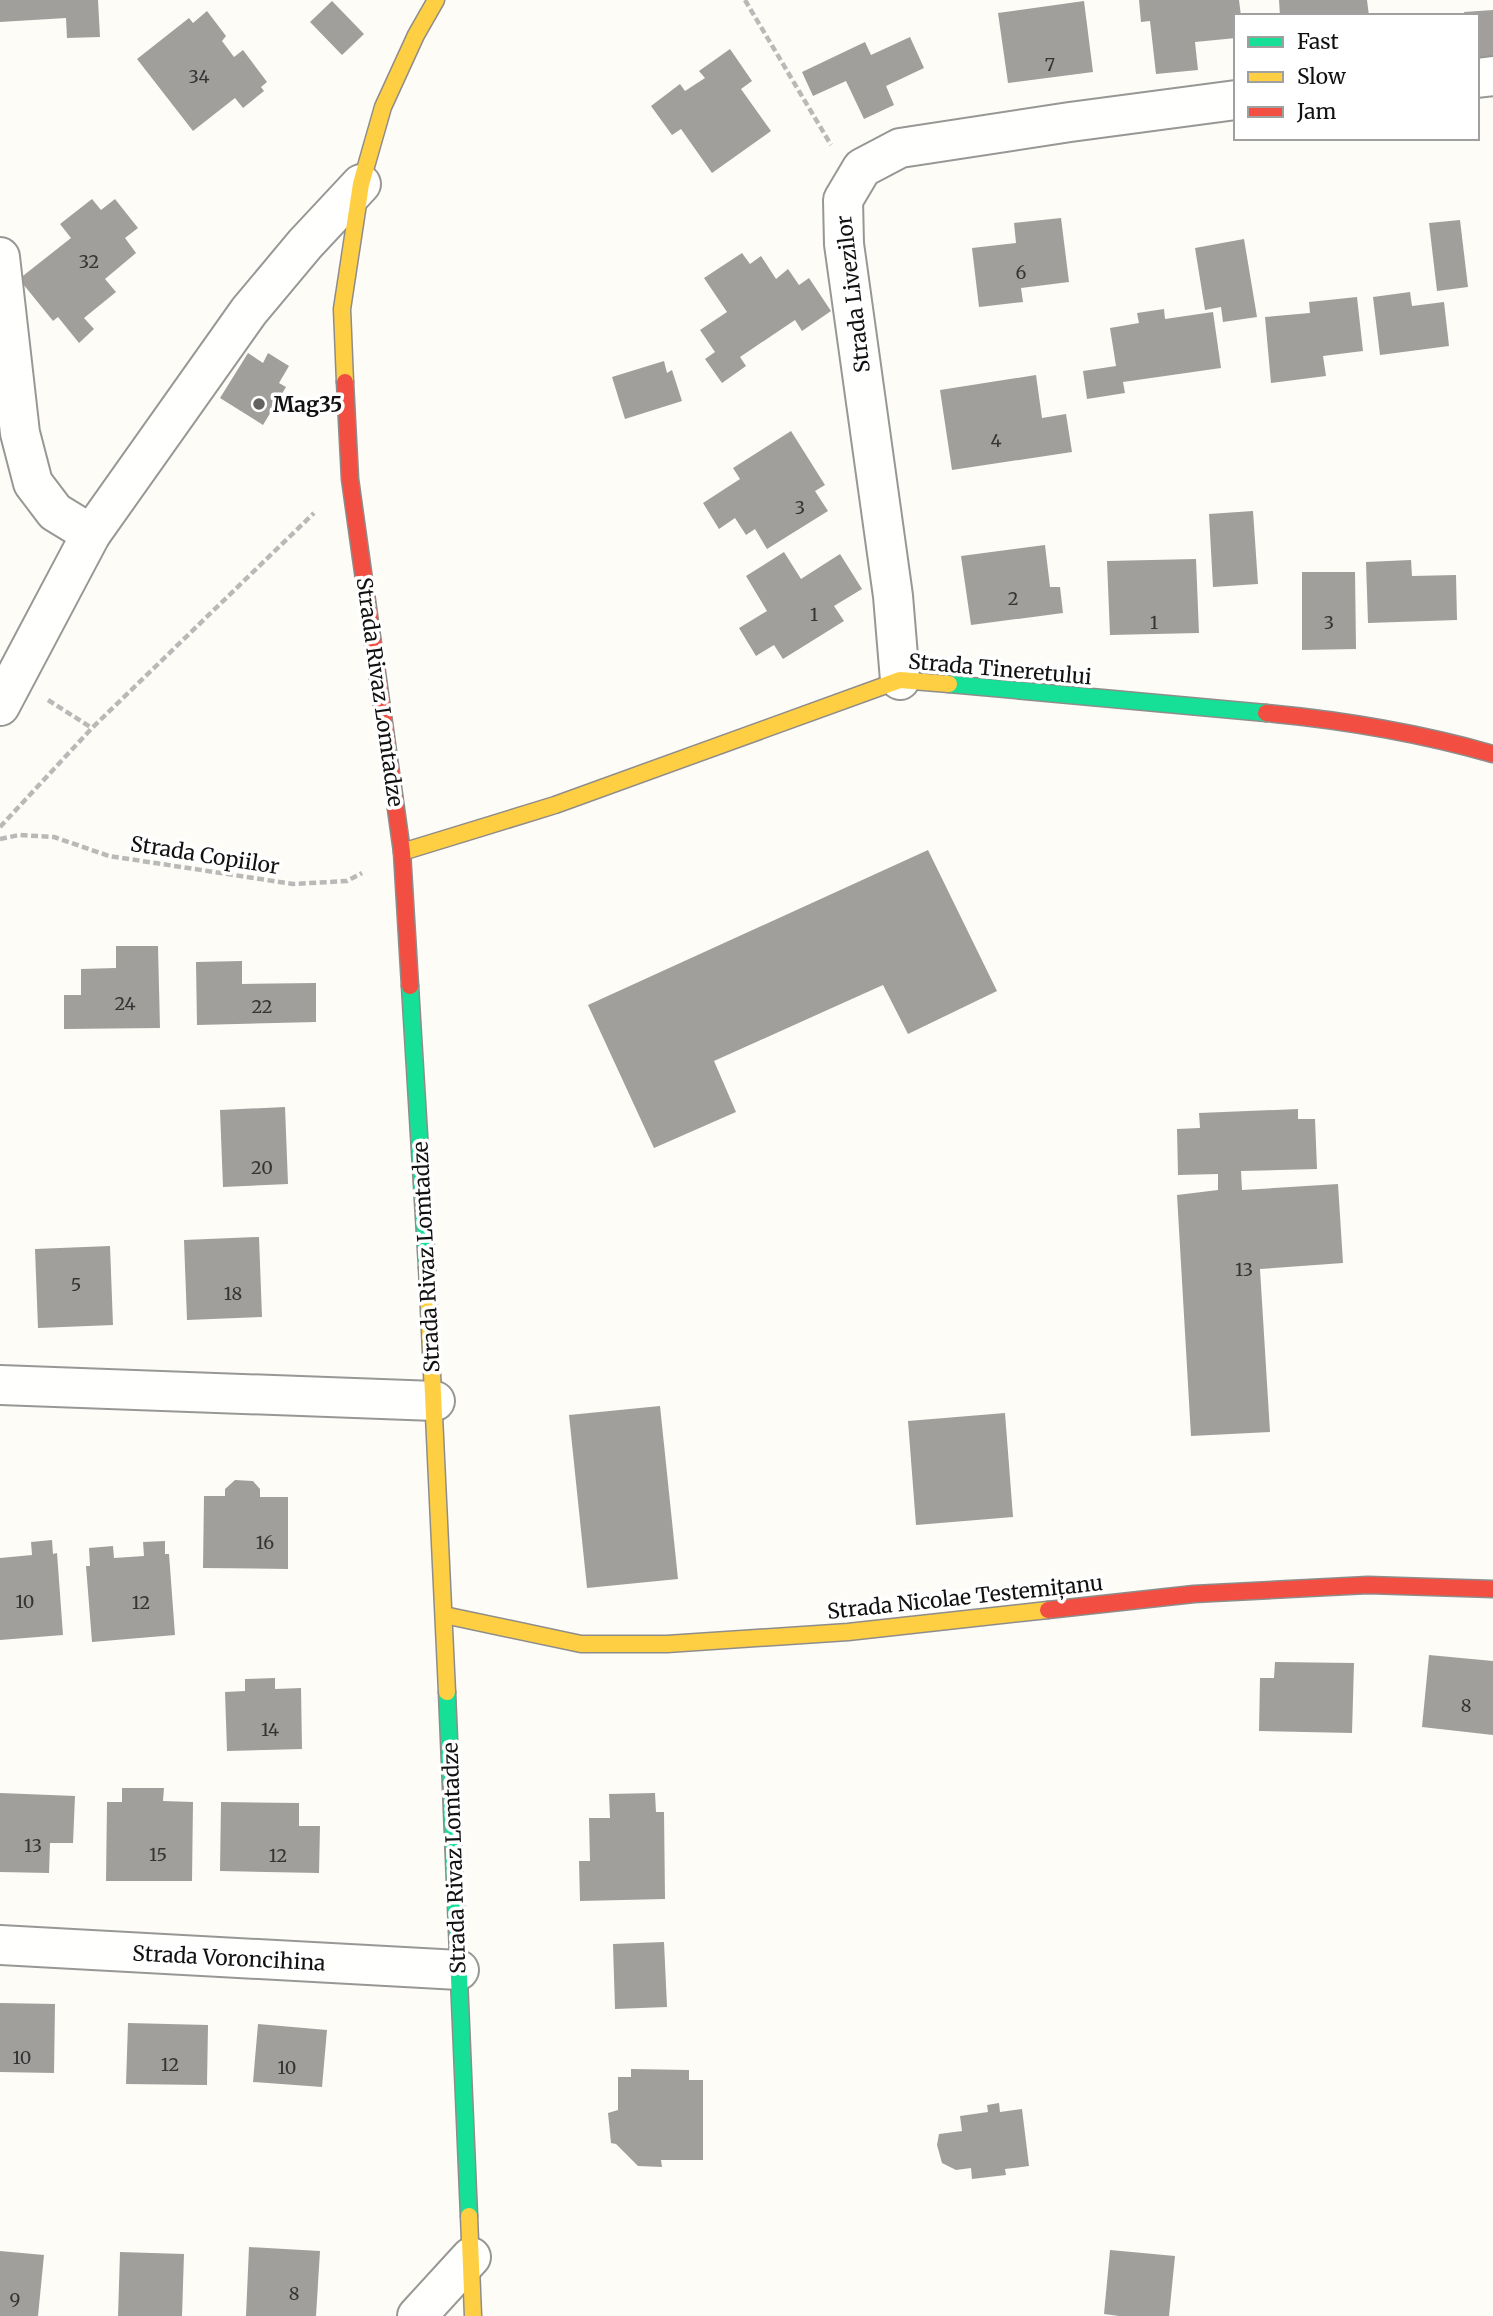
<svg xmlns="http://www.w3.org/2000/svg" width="1493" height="2316" viewBox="0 0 1493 2316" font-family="Merriweather,serif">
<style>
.building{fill:#a19f9c}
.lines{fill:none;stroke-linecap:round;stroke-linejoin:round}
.street-casing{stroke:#979795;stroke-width:42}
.fast-casing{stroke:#8e8d8b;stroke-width:19}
.slow-casing{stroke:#8e8d8b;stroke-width:19}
.jam-casing{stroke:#8e8d8b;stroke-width:19}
.path{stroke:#b9b9b8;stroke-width:4.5;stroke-dasharray:7 3.5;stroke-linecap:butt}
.street{stroke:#fffffe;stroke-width:38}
.fast{stroke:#16e098;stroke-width:16}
.slow{stroke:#ffcf43;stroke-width:16}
.jam{stroke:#f24e42;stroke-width:16}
.poi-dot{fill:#646362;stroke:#fff;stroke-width:2.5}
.labels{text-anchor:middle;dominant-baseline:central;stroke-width:7;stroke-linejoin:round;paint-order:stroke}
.number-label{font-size:18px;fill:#353434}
.street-label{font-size:21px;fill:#111;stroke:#fff}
.poi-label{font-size:21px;font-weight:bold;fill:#111;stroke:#fff;text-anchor:start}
</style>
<rect width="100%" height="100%" fill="#fdfcf7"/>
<!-- building -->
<g class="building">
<polygon points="0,0 98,0 100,37 67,38 66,18 0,22"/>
<polygon points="1139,0 1239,0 1241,16 1236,16 1236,38 1195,42 1198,70 1156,74 1150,21 1141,22"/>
<polygon points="1279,0 1367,0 1369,16 1280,16"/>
<polygon points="332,1 364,34 342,55 310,22"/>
<polygon points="1084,1 1093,72 1008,83 998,13"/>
<polygon points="1493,10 1493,57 1477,59 1477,16 1465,16 1464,12"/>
<polygon points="207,11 226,36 222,41 234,57 243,50 267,82 261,87 264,91 243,108 235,98 193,131 137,59 189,18 193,23"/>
<polygon points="910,37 924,68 886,86 894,105 864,119 846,81 813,96 802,72 865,42 871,55"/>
<polygon points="730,49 752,81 741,89 771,131 712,173 681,129 672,135 651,106 680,84 685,91 705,78 699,71"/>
<polygon points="92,199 101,210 115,199 138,228 125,238 136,253 105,279 116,292 84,318 94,329 79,343 58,317 53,321 19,279 71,238 60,224"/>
<polygon points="1061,218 1069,282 1021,288 1023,302 979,307 972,248 1016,243 1014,223"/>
<polygon points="1460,220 1468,287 1437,291 1429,223"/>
<polygon points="1244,239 1257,317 1223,322 1221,307 1205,310 1195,248"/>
<polygon points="742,253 750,264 761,256 776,279 788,269 799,285 809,278 831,311 802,331 795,320 740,357 746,366 722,383 705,359 715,352 700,330 727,312 704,278"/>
<polygon points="1410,292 1412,306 1444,302 1449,346 1380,355 1373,297"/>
<polygon points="1357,297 1363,351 1323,356 1326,376 1271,383 1265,317 1310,313 1309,302"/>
<polygon points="1164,309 1165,319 1213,312 1221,368 1123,382 1125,393 1087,399 1083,371 1116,366 1110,328 1139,323 1137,313"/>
<polygon points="248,353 263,363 268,353 289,366 279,383 286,387 263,425 220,398"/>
<polygon points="664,361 667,373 672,370 682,401 625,419 612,377"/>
<polygon points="1036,375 1042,418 1066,414 1072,452 952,470 940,390"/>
<polygon points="791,431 825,485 815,491 828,511 767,549 755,529 746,535 735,518 719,529 703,503 740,479 733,468"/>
<polygon points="1253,511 1258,584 1213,587 1209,514"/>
<polygon points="1045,545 1050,587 1060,587 1063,613 971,625 961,556"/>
<polygon points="784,552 801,579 840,554 862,589 834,606 844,621 783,659 774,645 756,656 739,628 767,611 746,576"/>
<polygon points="1196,559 1199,633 1110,635 1107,561"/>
<polygon points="1411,560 1412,576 1456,575 1457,620 1368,623 1366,562"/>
<polygon points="1302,572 1355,572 1356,649 1302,650"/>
<polygon points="928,850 997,991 908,1034 883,985 714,1061 736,1112 654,1148 588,1005"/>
<polygon points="116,946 158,946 160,1028 64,1029 64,995 81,995 81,969 116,968"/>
<polygon points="242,961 242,984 316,983 316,1022 197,1025 196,962"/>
<polygon points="285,1107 288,1184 223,1187 220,1110"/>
<polygon points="1298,1109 1298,1119 1315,1119 1317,1169 1241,1171 1242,1190 1338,1184 1343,1263 1260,1269 1270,1432 1191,1436 1177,1195 1218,1190 1218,1174 1178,1175 1177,1129 1200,1128 1199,1113"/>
<polygon points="259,1237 262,1317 187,1320 184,1240"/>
<polygon points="110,1246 113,1325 38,1328 35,1249"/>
<polygon points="660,1406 678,1579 587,1588 569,1415"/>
<polygon points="1005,1413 1013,1517 916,1525 908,1421"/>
<polygon points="235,1480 253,1481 260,1489 260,1497 288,1497 288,1569 203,1568 204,1496 225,1496 225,1489"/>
<polygon points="52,1540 53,1554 57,1553 63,1635 0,1640 0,1558 32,1555 31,1542"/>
<polygon points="165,1541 165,1554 169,1554 175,1635 92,1642 86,1566 90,1566 89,1548 113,1546 114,1558 144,1556 143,1542"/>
<polygon points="1429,1655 1493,1661 1493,1735 1422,1727"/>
<polygon points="1275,1662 1354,1663 1352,1733 1259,1731 1260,1678 1274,1678"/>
<polygon points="275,1678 275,1689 301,1688 302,1749 227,1751 225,1692 245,1691 245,1679"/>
<polygon points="122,1788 164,1788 163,1801 193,1802 192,1881 106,1881 107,1802 122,1802"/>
<polygon points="0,1793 75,1796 73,1843 50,1843 49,1873 0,1872"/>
<polygon points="655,1793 656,1812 664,1812 665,1899 580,1901 579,1861 590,1861 589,1818 610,1818 609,1794"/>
<polygon points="221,1802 299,1803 299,1826 320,1826 319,1873 220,1871"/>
<polygon points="664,1942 667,2007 615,2009 613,1944"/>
<polygon points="0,2003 55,2004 54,2073 0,2072"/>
<polygon points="128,2023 208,2025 207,2085 126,2084"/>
<polygon points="258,2024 327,2030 322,2087 253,2082"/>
<polygon points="631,2069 689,2070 689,2080 703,2080 703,2160 661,2160 662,2167 638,2166 616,2144 611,2143 608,2113 618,2110 618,2077 631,2077"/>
<polygon points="999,2103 1000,2112 1022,2109 1029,2166 1005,2169 1006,2175 972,2179 971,2168 956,2170 942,2163 937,2145 939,2134 962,2131 960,2116 988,2112 987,2105"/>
<polygon points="249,2247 320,2251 316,2316 246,2316"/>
<polygon points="1110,2250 1175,2256 1169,2316 1119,2316 1104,2314"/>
<polygon points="0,2251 44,2255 38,2316 0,2316"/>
<polygon points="120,2252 184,2254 182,2316 118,2316"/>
</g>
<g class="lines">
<defs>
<g id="street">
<polyline points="1477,78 1493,76"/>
<polyline points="0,257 20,433 33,483 55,512 91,534"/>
<polyline points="900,680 893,596 844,244 843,200 862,168 900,148 1070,122 1236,100"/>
<polyline points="0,706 91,534 249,311 305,244 361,184"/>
<polyline points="0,1385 435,1401"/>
<polyline points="0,1945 459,1970"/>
<polyline points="417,2316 471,2257"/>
</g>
<g id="fast">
<polyline points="949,684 1266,713"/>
<polyline points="410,986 427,1267"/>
<polyline points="447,1692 469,2216"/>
</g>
<g id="slow">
<polyline points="345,382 342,309 361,184 383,107 416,35 436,0"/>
<polyline points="402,852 555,805 900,680 949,684"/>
<polyline points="427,1267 447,1692"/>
<polyline points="444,1615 581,1644 667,1644 848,1632 1048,1610"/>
<polyline points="469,2216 473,2316"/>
</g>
<g id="jam">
<polyline points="345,382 350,479 402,852 410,986"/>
<path d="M1266,713C1342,720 1419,733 1493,754"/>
<polyline points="1048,1610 1194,1594 1368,1585 1493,1589"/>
</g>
</defs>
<!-- street casing -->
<use href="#street" class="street-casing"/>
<!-- fast casing -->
<use href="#fast" class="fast-casing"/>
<!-- slow casing -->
<use href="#slow" class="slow-casing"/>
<!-- jam casing -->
<use href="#jam" class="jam-casing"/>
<!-- path -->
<g class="path">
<polyline points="745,0 831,145"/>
<polyline points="48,700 92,728"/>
<polyline points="0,827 92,728 314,513"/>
<polyline points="0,839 19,835 54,837 109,856 293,884 347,881 362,873"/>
</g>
<!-- street -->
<use href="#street" class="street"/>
<!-- fast -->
<use href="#fast" class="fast"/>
<!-- slow -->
<use href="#slow" class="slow"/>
<!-- jam -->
<use href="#jam" class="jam"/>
</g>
<!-- markers -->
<circle class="poi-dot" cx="259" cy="404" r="7"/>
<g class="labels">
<!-- number labels -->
<g class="number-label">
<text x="1050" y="64">7</text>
<text x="199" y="76">34</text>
<text x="89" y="261">32</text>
<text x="1021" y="272">6</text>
<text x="996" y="440">4</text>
<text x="800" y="507">3</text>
<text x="1013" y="598">2</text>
<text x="814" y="614">1</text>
<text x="1154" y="622">1</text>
<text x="1329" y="622">3</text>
<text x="125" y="1003">24</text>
<text x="262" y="1006">22</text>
<text x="262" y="1167">20</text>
<text x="1244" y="1269">13</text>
<text x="76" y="1284">5</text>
<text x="233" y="1293">18</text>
<text x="265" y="1542">16</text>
<text x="25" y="1601">10</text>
<text x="141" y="1602">12</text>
<text x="1466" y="1705">8</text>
<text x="270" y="1729">14</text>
<text x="33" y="1845">13</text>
<text x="158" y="1854">15</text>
<text x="278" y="1855">12</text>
<text x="22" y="2057">10</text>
<text x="170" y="2064">12</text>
<text x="287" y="2067">10</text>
<text x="294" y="2293">8</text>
<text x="15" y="2299">9</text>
</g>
<!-- street labels -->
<g class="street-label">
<text transform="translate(853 294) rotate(-97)">Strada Livezilor</text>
<text transform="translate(1000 669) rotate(5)">Strada Tineretului</text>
<text transform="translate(380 692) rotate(82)">Strada Rivaz Lomtadze</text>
<text transform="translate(205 855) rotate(9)">Strada Copiilor</text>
<text transform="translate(426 1257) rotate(-93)">Strada Rivaz Lomtadze</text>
<text transform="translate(965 1597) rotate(-6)">Strada Nicolae Testemițanu</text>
<text transform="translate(454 1858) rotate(-92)">Strada Rivaz Lomtadze</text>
<text transform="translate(229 1958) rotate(3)">Strada Voroncihina</text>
</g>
<!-- poi labels -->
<g class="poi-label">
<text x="273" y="404">Mag35</text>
</g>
</g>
<!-- legend -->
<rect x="1234" y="14" width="245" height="126" fill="#ffffff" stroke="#a0a0a0" stroke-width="2"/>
<rect x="1248" y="37" width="35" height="10" fill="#16e098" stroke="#a0a0a0" stroke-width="2"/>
<text x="1297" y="49" font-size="21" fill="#111111">Fast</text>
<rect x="1248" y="72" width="35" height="10" fill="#ffcf43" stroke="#a0a0a0" stroke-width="2"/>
<text x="1297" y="84" font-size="21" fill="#111111">Slow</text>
<rect x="1248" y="107" width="35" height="10" fill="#f24e42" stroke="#a0a0a0" stroke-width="2"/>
<text x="1297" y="119" font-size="21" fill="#111111">Jam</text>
</svg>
